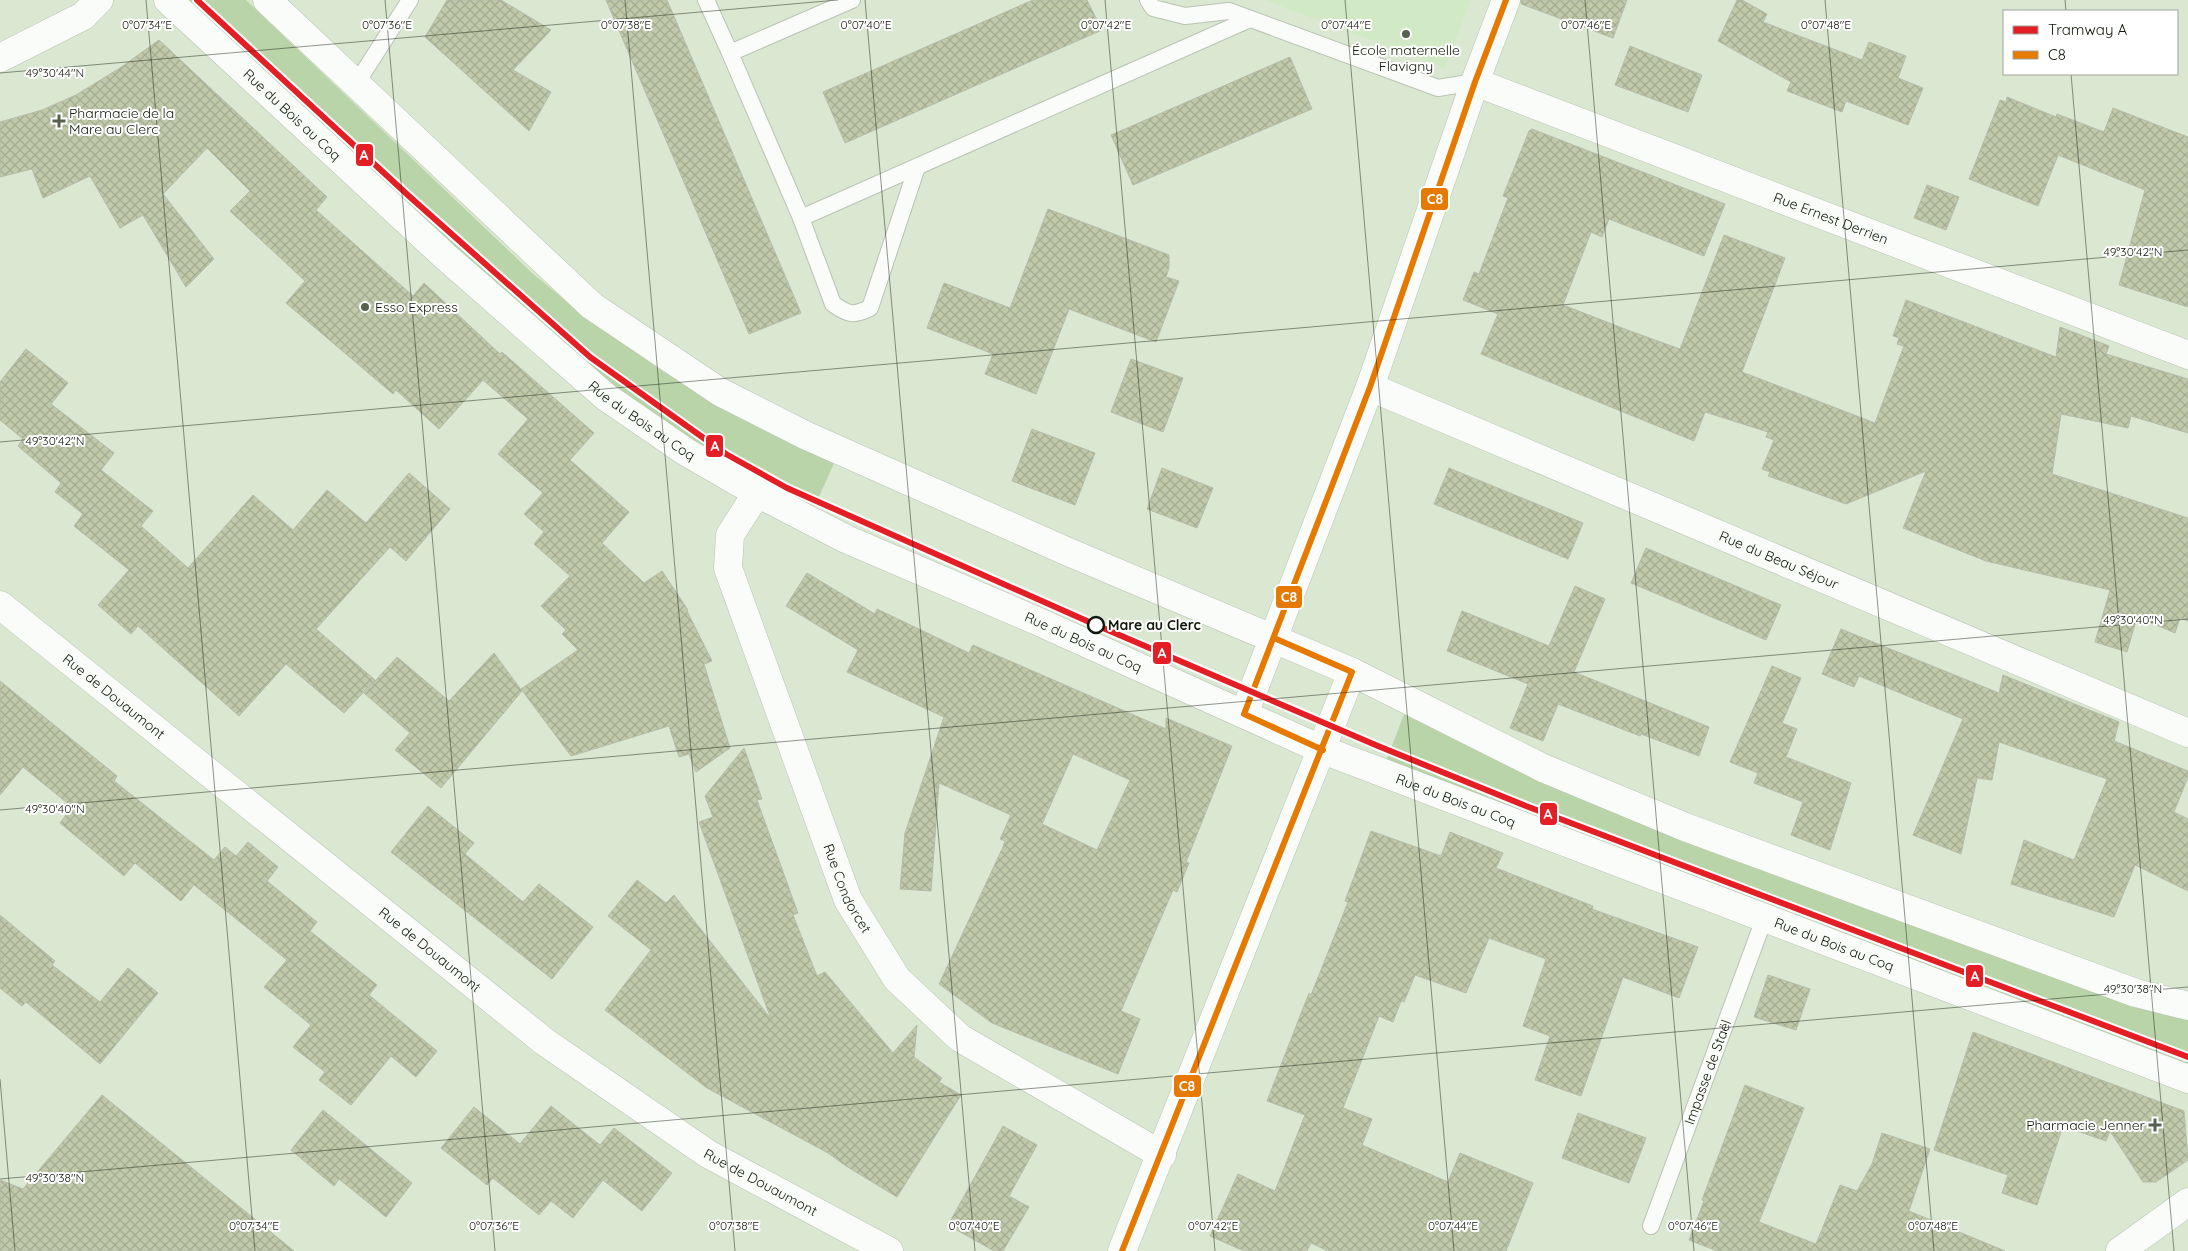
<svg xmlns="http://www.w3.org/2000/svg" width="2188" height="1251" viewBox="0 0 2188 1251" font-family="Quicksand,sans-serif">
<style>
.built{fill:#d2e9c5}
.green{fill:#b9d4a9}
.building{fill:url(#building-cross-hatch);stroke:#b5bcaa;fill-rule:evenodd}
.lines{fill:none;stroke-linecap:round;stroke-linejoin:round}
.service-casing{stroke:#b9c4b3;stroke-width:18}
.minor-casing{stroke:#b9c4b3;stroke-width:29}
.tertiary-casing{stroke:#b9c4b3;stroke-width:29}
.secondary-casing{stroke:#b9c4b3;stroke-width:29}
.service{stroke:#f9fcf8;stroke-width:16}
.minor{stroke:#f9fcf8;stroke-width:28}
.tertiary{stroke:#f9fcf8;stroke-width:28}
.secondary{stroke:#f9fcf8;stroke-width:28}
.bus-1-casing{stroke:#fff;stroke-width:10}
.bus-1{stroke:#e67900;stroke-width:6}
.tram-1-casing{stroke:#fff;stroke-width:10}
.tram-1{stroke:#e41e25;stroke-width:6}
.ticks{fill:none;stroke:#10180a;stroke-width:1;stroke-opacity:0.45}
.poi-dot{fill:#576150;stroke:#fff;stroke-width:2}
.stop-dot{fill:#fff;stroke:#10180a;stroke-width:2.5}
.labels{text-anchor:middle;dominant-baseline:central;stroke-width:4;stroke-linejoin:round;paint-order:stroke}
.poi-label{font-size:14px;fill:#10180a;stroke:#fff;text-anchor:start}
.street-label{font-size:14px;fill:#10180a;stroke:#fff}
.stop-label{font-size:14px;font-weight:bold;fill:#10180a;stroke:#fff;text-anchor:start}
.ticks-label{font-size:12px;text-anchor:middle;fill:#10180a;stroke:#fff;stroke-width:4;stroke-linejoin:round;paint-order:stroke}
.line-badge{stroke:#fff;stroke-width:2}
.badge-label{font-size:14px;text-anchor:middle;font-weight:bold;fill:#fff}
</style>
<defs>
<pattern id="building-cross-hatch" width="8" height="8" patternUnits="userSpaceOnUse" patternTransform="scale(1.25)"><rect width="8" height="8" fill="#c0c9aa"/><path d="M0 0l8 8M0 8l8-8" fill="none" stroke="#a4ac91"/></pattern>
</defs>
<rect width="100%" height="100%" fill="#dae8d2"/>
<!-- built -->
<polygon class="built" points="1264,0 1471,0 1445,68"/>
<!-- green -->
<g class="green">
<polygon points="183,0 246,0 532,273 592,322 662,371 741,416 836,459 813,510 751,478 641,407 580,361"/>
<polygon points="1405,712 2188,1017 2188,1066 1386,761"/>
</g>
<!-- building -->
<g class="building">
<polygon points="447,0 501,0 551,30 513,70 551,92 529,131 425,37"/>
<polygon points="606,0 667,0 801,313 749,334"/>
<polygon points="1033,0 1087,0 1102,30 845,143 823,92"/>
<polygon points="1521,0 1627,0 1613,38 1521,4"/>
<polygon points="1737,0 1742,0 1767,14 1763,22 1862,60 1869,42 1906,56 1898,78 1923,88 1908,125 1846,101 1842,112 1787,91 1791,82 1718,41"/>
<polygon points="159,40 327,197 316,210 413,296 424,283 500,354 502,352 594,433 570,460 629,512 602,543 644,583 662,571 688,610 687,611 712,661 704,664 730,748 696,772 689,754 679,757 669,726 571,756 521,689 578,650 562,634 566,630 541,606 570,576 534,544 544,532 524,514 543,493 498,454 528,419 483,380 439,429 396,390 393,394 286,303 305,281 230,211 250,191 207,148 163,194 214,259 186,287 143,215 120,228 90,176 43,198 32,169 0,177 0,122 42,110 76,95 120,68"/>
<polygon points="1630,46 1702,75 1688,112 1615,85"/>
<polygon points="1290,57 1312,109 1133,185 1111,135"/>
<polygon points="2007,97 2056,117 2057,114 2104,132 2113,108 2188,137 2188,307 2119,285 2145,190 2058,155 2038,206 1969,179 2000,100 2006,102"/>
<polygon points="1532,129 1725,204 1704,256 1609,219 1602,237 1591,232 1563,305 1630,331 1680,349 1724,235 1785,258 1742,372 1875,423 1904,346 1897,344 1899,338 1893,336 1906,300 2056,357 2060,327 2109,346 2106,354 2188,379 2188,433 2131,416 2128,428 2061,414 2052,474 2188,518 2188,621 2180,618 2175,633 2137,617 2127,652 2095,642 2110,590 1986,561 1903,528 1926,471 1846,504 1768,476 1770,472 1762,469 1774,440 1766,437 1768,432 1705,412 1694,441 1481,354 1498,314 1463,300 1474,272 1479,274 1508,198 1503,196 1529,131"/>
<polygon points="1927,185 1959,197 1946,230 1914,218"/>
<polygon points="1048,209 1169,255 1169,268 1166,277 1179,281 1156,342 1069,309 1036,394 985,374 993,354 927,328 944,283 1010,308"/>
<polygon points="26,349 68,383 51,404 114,453 101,470 153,511 141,526 188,568 253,495 293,530 327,490 366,523 409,473 450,509 406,561 390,547 316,629 375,680 344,713 286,664 239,716 138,626 131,634 98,605 129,570 74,526 83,514 55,492 61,483 18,446 23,439 0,420 0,382"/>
<polygon points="1131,359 1183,378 1163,432 1111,412"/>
<polygon points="1032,429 1095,453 1075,505 1012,481"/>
<polygon points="1162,468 1213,488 1197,528 1147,509"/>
<polygon points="1449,468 1583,523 1568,559 1434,504"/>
<polygon points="1646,548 1781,605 1766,640 1631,583"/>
<path d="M807,573L875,614L877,609L969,653L973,645L1166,729V718L1232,746L1186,862L1189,863L1177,892L1173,890L1121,1011L1140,1019L1118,1074L992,1023L939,984L1003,847L1005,841L1000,839L1011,815L939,783L931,891L900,889L905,833L944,717L847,672L858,650L786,606ZM1073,754L1130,780L1097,850L1042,824Z"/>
<polygon points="1575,586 1605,599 1574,672 1709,727 1699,756 1641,734 1640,736 1558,704 1543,741 1510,728 1528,684 1447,651 1462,611 1549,646"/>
<polygon points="1841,629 1999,693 2003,675 2119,722 2114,741 2188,771 2188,777 2174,812 2188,819 2188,891 2135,865 2114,917 2011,884 2024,840 2074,860 2107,779 1999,742 1992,780 1977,778 1961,854 1913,835 1963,719 1859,676 1854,687 1822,674"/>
<polygon points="494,653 522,691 441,788 395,750 410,733 364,693 397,657 449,701"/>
<polygon points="1772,666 1801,678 1782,723 1797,729 1786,757 1851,783 1830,850 1791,835 1803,802 1754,783 1758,773 1730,762"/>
<polygon points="0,681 117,776 114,781 214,860 225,847 236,856 248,842 278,867 267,881 317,922 310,931 377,985 369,995 437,1051 416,1077 391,1056 351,1105 319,1080 325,1072 293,1047 311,1025 264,987 287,960 194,885 181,901 135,863 124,876 60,823 72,807 23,767 0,795"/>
<polygon points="744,748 762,799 757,800 798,913 793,915 817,976 825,972 893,1053 917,1025 914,1057 942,1078 939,1082 961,1095 897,1197 846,1166 828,1153 707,1088 605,1010 651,950 608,916 637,880 666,903 674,895 771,1019 699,822 713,817 705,796"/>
<polygon points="428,806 474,843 465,854 523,902 539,884 593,927 552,979 391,852"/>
<polygon points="1371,831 1441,856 1450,832 1503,853 1496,868 1593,906 1592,909 1698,947 1679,998 1623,977 1581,1096 1535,1080 1550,1036 1523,1026 1546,959 1489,938 1466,993 1415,975 1404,1002 1401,1001 1393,1022 1379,1016 1343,1108 1372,1119 1362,1145 1448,1182 1460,1153 1533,1183 1506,1251 1328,1251 1311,1243 1307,1251 1244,1251 1210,1236 1238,1174 1275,1191 1305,1115 1267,1101 1309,993 1311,995 1348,902 1345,901"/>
<polygon points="0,915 55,961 52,965 100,1002 128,968 158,993 100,1064 26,1002 22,1006 0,988"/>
<polygon points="1768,975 1810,989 1796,1030 1754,1017"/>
<polygon points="1973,1032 2184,1111 2188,1160 2156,1182 2143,1182 2110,1131 2106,1141 2063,1126 2037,1205 2002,1193 2008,1175 1934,1150"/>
<polygon points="1745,1085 1804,1108 1759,1222 1816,1244 1840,1185 1857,1191 1872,1164 1882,1133 1930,1149 1909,1211 2005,1251 1717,1251 1689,1240 1704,1201 1702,1200"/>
<polygon points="102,1095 171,1151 294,1251 0,1251 0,1180 23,1189"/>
<polygon points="551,1106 600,1145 614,1128 672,1173 642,1211 603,1180 573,1218 551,1201 539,1215 493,1178 487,1185 441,1148 474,1107 520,1144"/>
<polygon points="323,1110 412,1183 386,1217 339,1179 334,1186 291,1150"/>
<polygon points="1578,1113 1646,1138 1629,1183 1562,1158"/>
<polygon points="1003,1126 1037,1145 1009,1196 1029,1207 1003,1251 994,1251 948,1225"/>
</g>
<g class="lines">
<defs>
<g id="service">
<polyline points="706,0 730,53 852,0"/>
<polyline points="1148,0 1153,8 1185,16 1229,11 1438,88 1475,82"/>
<polyline points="730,53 801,218 1250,19"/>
<polyline points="356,84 410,0"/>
<path d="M801,218L833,304C849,315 853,316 870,308L917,167"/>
<path id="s1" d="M1651,1226L1764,919"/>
</g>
<g id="minor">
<polyline points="0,58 83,16 99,0"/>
<path id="s2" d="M1475,82L2188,355"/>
<path id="s3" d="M1370,387L2188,733"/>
<path id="s4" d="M757,493L730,535L728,568L848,900L897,979L960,1038L1162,1155"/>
<path id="s5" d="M0,605L545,1042L708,1154L889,1251"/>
<polyline points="1122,1251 1352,672"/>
<polyline points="2120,1251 2188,1202"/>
</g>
<polyline id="tertiary" points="1244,714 1370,387 1475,82 1506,0"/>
<g id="secondary">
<path id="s6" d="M168,0L447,258L606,397L686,452L757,493L846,539L1037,621L1323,750L2188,1079"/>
<polyline points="267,0 592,306 720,392 807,436 1066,551 1352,672 1543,768 1685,827 2136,993 2188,1006"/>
</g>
</defs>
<!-- service casing -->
<use href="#service" class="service-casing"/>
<!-- minor casing -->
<use href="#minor" class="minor-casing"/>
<!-- tertiary casing -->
<use href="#tertiary" class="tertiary-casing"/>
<!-- secondary casing -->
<use href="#secondary" class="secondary-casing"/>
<!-- service -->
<use href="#service" class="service"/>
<!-- minor -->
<use href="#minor" class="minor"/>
<!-- tertiary -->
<use href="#tertiary" class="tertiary"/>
<!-- secondary -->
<use href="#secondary" class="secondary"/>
<defs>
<g id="bus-1">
<polyline points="1323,750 1244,714 1370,387 1475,82 1506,0"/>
<polyline points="1122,1251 1352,672 1274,638"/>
</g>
</defs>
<!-- bus-1 casing -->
<use href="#bus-1" class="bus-1-casing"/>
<!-- bus-1 -->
<use href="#bus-1" class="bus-1"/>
<defs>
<polyline id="tram-1" points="197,0 410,197 590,357 726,454 787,488 1096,625 1378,746 1526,806 2188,1057"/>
</defs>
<!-- tram-1 casing -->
<use href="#tram-1" class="tram-1-casing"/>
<!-- tram-1 -->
<use href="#tram-1" class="tram-1"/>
</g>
<!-- ticks -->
<path class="ticks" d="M146,0L255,1251M385,0L495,1251M625,0L735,1251M865,0L975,1251M1105,0L1215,1251M1345,0L1454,1251M1585,0L1694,1251M1825,0L1934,1251M2065,0L2066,11M0,73L838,0M2071,74L2174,1251M0,442L2188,250M0,810L2188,619M0,1079L15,1251M0,1179L2188,987"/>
<!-- markers -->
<g class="poi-dot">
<circle cx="1406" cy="34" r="5"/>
<path d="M56.5 113.5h5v5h5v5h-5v5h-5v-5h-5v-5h5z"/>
<circle cx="365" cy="307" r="5"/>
<path d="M2152.5 1117.5h5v5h5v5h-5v5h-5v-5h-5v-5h5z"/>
</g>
<circle class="stop-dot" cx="1096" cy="625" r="8"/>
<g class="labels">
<!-- poi labels -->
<g class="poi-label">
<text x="1406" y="50" text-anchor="middle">École maternelle<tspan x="1406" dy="16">Flavigny</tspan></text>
<text x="69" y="113">Pharmacie de la<tspan x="69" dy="16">Mare au Clerc</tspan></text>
<text x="375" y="307">Esso Express</text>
<text x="2145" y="1125" text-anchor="end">Pharmacie Jenner</text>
</g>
<!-- street labels -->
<g class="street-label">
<text stroke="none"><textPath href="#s6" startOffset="169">Rue du Bois au Coq</textPath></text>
<text stroke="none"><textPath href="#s2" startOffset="381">Rue Ernest Derrien</textPath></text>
<text stroke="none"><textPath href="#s6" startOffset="634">Rue du Bois au Coq</textPath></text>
<text stroke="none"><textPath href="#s3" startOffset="444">Rue du Beau Séjour</textPath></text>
<text stroke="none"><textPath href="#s6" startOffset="1129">Rue du Bois au Coq</textPath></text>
<text stroke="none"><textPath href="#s5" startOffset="146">Rue de Douaumont</textPath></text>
<text stroke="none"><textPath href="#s6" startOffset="1534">Rue du Bois au Coq</textPath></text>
<text stroke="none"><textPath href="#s4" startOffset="425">Rue Condorcet</textPath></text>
<text stroke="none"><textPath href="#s6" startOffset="1939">Rue du Bois au Coq</textPath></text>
<text stroke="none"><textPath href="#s5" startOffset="551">Rue de Douaumont</textPath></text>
<text stroke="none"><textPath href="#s1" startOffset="164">Impasse de Staël</textPath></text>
<text stroke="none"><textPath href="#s5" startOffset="956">Rue de Douaumont</textPath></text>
</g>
<!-- stop labels -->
<g class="stop-label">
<text x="1108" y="625">Mare au Clerc</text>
</g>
</g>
<g class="ticks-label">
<text x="147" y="29">0°07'34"E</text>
<text x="387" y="29">0°07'36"E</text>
<text x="626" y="29">0°07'38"E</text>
<text x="866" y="29">0°07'40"E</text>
<text x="1106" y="29">0°07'42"E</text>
<text x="1346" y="29">0°07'44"E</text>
<text x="1586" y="29">0°07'46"E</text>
<text x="1826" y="29">0°07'48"E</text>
<text x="55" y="77">49°30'44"N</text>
<text x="2133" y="256">49°30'42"N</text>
<text x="55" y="445">49°30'42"N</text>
<text x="2133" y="624">49°30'40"N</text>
<text x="55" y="813">49°30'40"N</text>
<text x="2133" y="993">49°30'38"N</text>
<text x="55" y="1182">49°30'38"N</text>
<text x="254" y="1230">0°07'34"E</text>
<text x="494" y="1230">0°07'36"E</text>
<text x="734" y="1230">0°07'38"E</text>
<text x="974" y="1230">0°07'40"E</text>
<text x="1213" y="1230">0°07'42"E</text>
<text x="1453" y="1230">0°07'44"E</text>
<text x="1693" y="1230">0°07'46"E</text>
<text x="1933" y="1230">0°07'48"E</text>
</g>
<g class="line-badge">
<rect x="355" y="143" width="19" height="24" rx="5" fill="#e41e25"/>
<rect x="1420" y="187" width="29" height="24" rx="5" fill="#e67900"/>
<rect x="705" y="434" width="19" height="24" rx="5" fill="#e41e25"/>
<rect x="1275" y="585" width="28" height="24" rx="5" fill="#e67900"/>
<rect x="1152" y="641" width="20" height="24" rx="5" fill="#e41e25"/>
<rect x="1539" y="802" width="19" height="24" rx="5" fill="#e41e25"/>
<rect x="1965" y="964" width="19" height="24" rx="5" fill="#e41e25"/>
<rect x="1173" y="1074" width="29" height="24" rx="5" fill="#e67900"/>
</g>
<g class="badge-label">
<text x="364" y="160">A</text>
<text x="1435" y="204">C8</text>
<text x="715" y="451">A</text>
<text x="1289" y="602">C8</text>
<text x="1162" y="658">A</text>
<text x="1548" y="819">A</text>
<text x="1975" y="981">A</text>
<text x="1187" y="1091">C8</text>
</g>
<!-- legend -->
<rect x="2003" y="10" width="175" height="65" fill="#ffffff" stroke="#9fa39d"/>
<rect x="2013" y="26" width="25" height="8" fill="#e41e25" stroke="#9fa39d"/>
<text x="2048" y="35" font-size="15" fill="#10180a">Tramway A</text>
<rect x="2013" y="51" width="25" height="8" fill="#e67900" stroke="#9fa39d"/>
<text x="2048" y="60" font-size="15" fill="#10180a">C8</text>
</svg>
